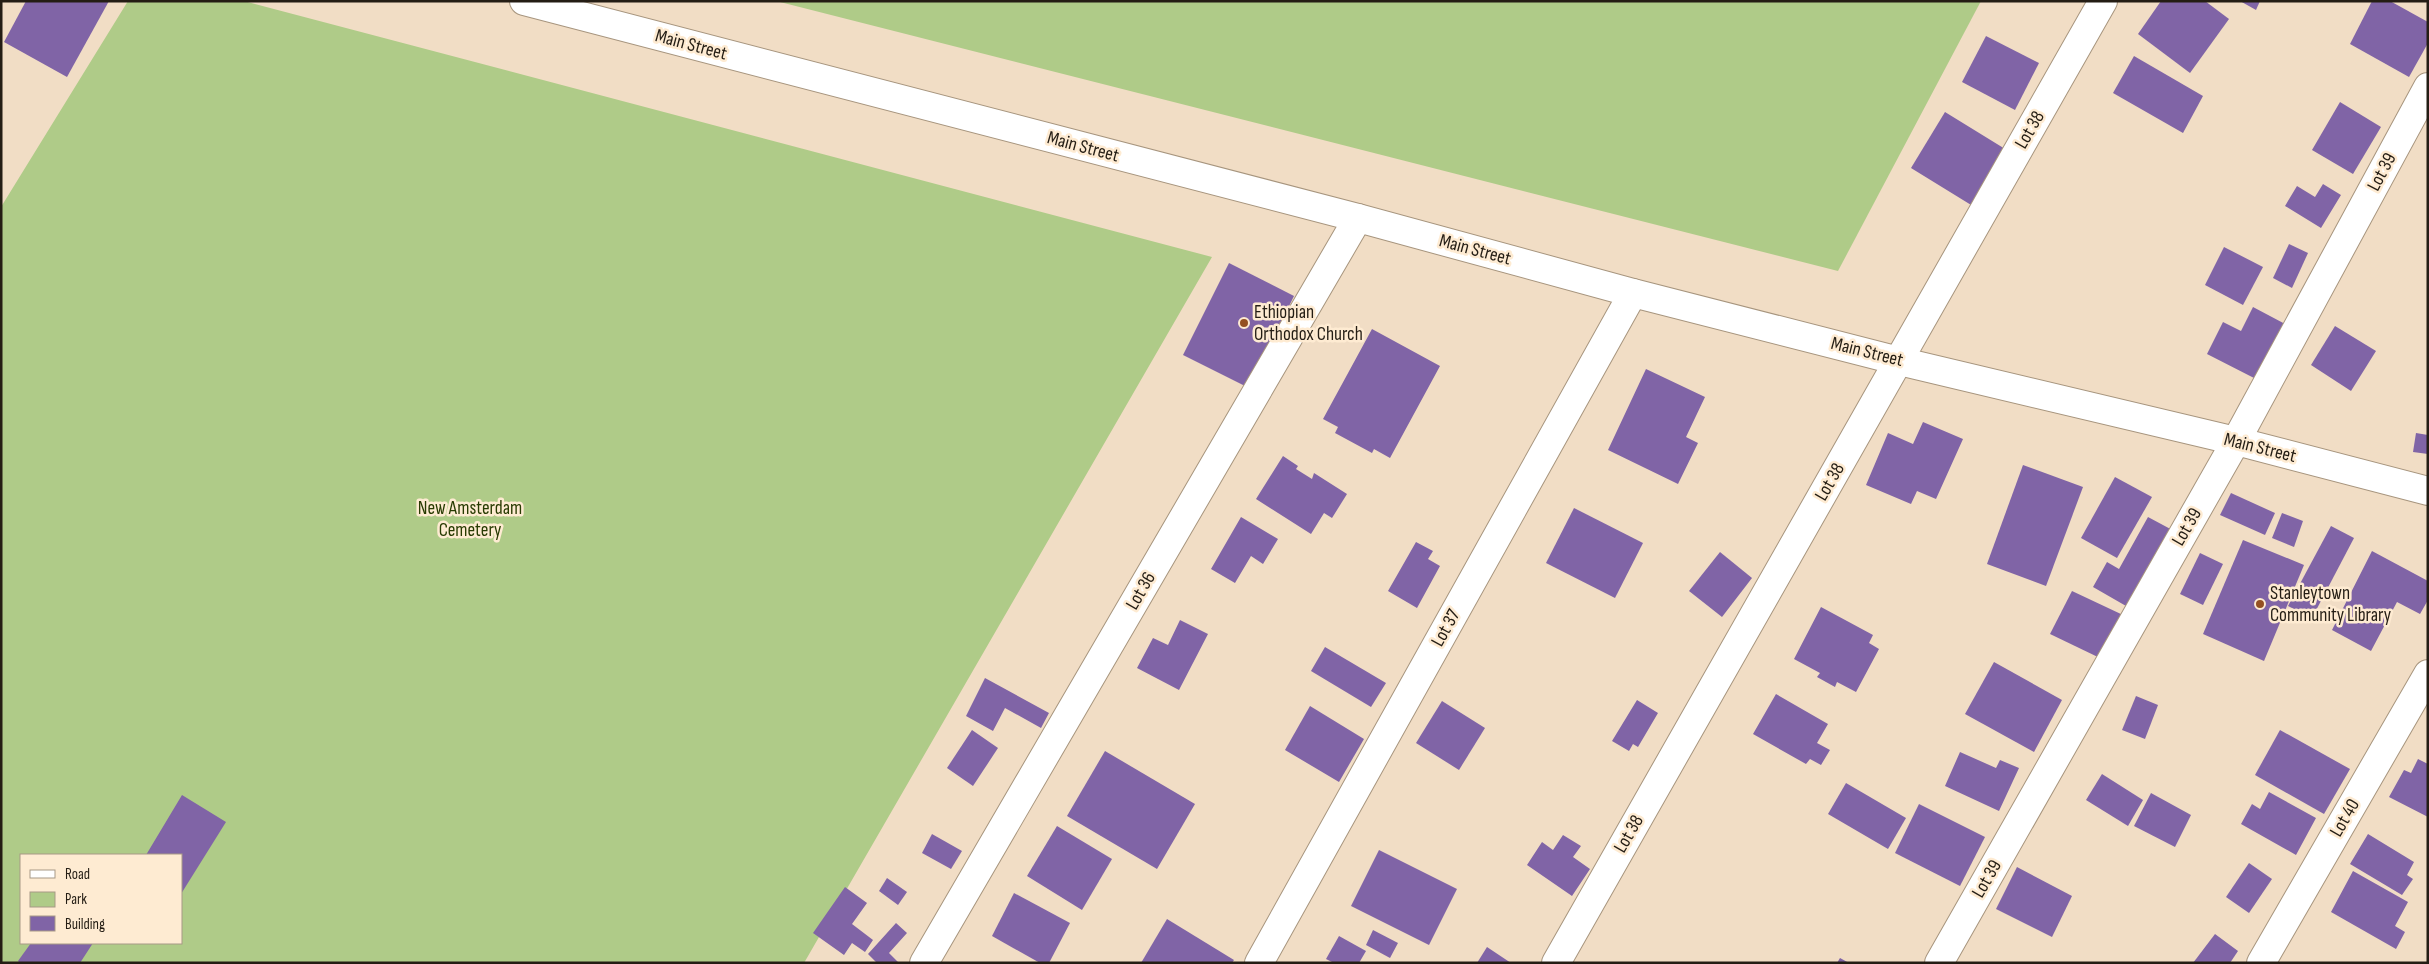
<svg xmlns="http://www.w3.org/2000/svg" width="2429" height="964" viewBox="0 0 2429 964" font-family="'Sofia Sans Condensed',sans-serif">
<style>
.green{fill:#afcb88;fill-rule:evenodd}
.building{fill:#8064a6}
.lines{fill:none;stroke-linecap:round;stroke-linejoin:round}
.street-casing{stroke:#a7957e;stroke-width:30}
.secondary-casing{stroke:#a7957e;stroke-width:30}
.street{stroke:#fff;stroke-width:28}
.secondary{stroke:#fff;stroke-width:28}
.poi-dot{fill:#945022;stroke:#feebd2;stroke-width:2}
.labels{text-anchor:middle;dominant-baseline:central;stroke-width:5;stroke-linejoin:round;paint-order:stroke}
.street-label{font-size:19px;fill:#241d14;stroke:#feebd2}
.poi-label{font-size:19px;fill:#241d14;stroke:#feebd2;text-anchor:start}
.park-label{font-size:19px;fill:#283b02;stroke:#feebd2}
</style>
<rect width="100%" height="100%" fill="#f1ddc5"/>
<!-- green -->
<g class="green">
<path d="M128,1H244L1212,257L804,963H1V207ZM21,855H181V943H21Z"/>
<polygon points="776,1 1981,1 1838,271"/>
</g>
<!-- building -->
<g class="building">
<polygon points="26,1 109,1 67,77 4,42"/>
<polygon points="2161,1 2205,1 2229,19 2190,73 2138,34"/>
<polygon points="2240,1 2260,1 2256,10"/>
<polygon points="2372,1 2390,1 2428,22 2428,43 2409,77 2350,44"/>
<polygon points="1986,36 2039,63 2015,110 1962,82"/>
<polygon points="2134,56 2203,96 2183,133 2113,93"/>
<polygon points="2340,102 2381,127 2353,174 2312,150"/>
<polygon points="1945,112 2010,152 1976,208 1911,168"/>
<polygon points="2323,184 2341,195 2321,228 2285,206 2297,186 2315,197"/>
<polygon points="2289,244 2308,253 2292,288 2273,278"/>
<polygon points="2224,247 2263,267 2243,305 2205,285"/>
<polygon points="1229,263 1294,296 1249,388 1183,355"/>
<polygon points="2253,307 2287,325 2265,368 2261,366 2254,378 2207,354 2223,322 2241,331"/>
<polygon points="2335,326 2376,351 2351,391 2311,365"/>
<polygon points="1372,329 1440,366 1390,458 1374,449 1372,453 1335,433 1338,427 1323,419"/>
<polygon points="1646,369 1705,397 1686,437 1698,443 1678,484 1608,450"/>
<polygon points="1923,422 1963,439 1936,499 1917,491 1911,504 1866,485 1888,433 1913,444"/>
<polygon points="2416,433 2428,435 2428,454 2413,452"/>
<polygon points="1283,456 1298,466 1296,469 1312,479 1314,473 1347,494 1332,518 1324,513 1311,534 1256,499"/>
<polygon points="2023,465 2083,487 2046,586 1987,564"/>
<polygon points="2115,477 2152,497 2117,558 2081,538"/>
<polygon points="2231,493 2275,513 2265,535 2220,515"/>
<polygon points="1574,508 1643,543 1615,598 1546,563"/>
<polygon points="2282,513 2303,521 2294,547 2272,538"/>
<polygon points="1241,517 1278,539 1263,564 1251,556 1235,583 1211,569"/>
<polygon points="2148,517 2176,532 2133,610 2093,587 2107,562 2119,569"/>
<polygon points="2331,526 2354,538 2312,618 2288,606"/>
<polygon points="2243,540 2304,565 2264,661 2203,634"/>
<polygon points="1416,542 1433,551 1428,559 1440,566 1417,608 1388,591"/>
<polygon points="2372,551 2428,581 2428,600 2420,614 2397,602 2371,651 2332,630"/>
<polygon points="1720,552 1752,578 1722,617 1689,591"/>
<polygon points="2200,553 2223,564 2203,605 2180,594"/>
<polygon points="2072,591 2123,615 2102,659 2050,634"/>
<polygon points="1821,607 1873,635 1869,643 1879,649 1856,692 1837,682 1835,687 1817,677 1820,673 1794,659"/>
<polygon points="1180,620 1208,634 1179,690 1137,668 1153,638 1168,645"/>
<polygon points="1325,647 1386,683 1371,707 1311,671"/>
<polygon points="1994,662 2062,700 2034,752 1965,714"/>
<polygon points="985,678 1049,713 1041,728 1005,708 993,731 966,716"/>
<polygon points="1776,694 1828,724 1817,743 1830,750 1821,765 1810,759 1806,764 1753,734"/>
<polygon points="2136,696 2158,705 2145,739 2122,730"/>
<polygon points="1637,700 1658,713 1638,747 1633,744 1629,751 1612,741"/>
<polygon points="1442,701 1485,728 1459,770 1416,743"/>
<polygon points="1310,706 1364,739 1339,782 1285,750"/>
<polygon points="972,730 998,748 973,786 947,768"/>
<polygon points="2280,730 2350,769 2324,814 2255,775"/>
<polygon points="1105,751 1195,804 1157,869 1067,816"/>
<polygon points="1960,752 1996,768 2000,760 2019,768 1999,811 1945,786"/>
<polygon points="2418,759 2428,764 2428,817 2389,797 2404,770 2411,773"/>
<polygon points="2102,774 2143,800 2128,826 2086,800"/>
<polygon points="1846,783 1906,818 1888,849 1828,814"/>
<polygon points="2269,792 2316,818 2296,855 2241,824 2252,804 2260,809"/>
<polygon points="2151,793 2191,815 2175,847 2134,826"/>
<polygon points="182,795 226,822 181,894 181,855 146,855"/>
<polygon points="1919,804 1985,837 1960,886 1895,853"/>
<polygon points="1057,826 1112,859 1082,910 1027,876"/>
<polygon points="932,834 962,851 951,869 922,853"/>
<polygon points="2368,834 2414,862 2407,875 2413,879 2402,895 2350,864"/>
<polygon points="1563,835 1581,846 1573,857 1590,869 1572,896 1527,865 1542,842 1553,850"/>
<polygon points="1379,850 1457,889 1429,945 1351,906"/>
<polygon points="2249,863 2272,879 2249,913 2226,897"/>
<polygon points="2017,867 2072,896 2052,937 1996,909"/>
<polygon points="2353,871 2408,902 2395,926 2405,932 2396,949 2331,912"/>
<polygon points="887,878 907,892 898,905 879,891"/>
<polygon points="845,887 867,903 852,924 873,940 865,952 852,943 844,955 813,933"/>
<polygon points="1014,893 1070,923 1049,963 1040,963 992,936"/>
<polygon points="1167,919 1234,960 1232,963 1141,963"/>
<polygon points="896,923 907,933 889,953 899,963 877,963 868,954"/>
<polygon points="1373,930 1398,943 1390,958 1366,945"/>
<polygon points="2215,934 2238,951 2230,963 2193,963"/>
<polygon points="1339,936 1366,951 1359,963 1334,963 1326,959"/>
<polygon points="31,943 93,943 80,963 20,963 18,961"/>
<polygon points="1487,947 1511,963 1477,963"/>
<polygon points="1840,958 1849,963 1837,963"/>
</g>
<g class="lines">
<defs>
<g id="street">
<polyline points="924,963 1358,218"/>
<polyline points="1259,963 1633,293"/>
<polyline points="1556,963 2103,1"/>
<polyline points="1939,963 2236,441 2428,87"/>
<polyline points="2261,963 2428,674"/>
</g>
<polyline id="secondary" points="524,1 1358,218 1633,293 1899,361 2236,441 2428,491"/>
</defs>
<!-- street casing -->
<use href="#street" class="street-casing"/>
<!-- secondary casing -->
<use href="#secondary" class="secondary-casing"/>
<!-- street -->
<use href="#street" class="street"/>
<!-- secondary -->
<use href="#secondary" class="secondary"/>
</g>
<!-- markers -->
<g class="poi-dot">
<circle cx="1244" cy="323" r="5"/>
<circle cx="2260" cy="604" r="5"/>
</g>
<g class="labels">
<!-- street labels -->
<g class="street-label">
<text transform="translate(691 45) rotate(15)">Main Street</text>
<text transform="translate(2030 130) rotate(-60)">Lot 38</text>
<text transform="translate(1083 147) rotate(15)">Main Street</text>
<text transform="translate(2382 172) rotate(-62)">Lot 39</text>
<text transform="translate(1475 250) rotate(15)">Main Street</text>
<text transform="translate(1867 352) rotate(14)">Main Street</text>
<text transform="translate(2260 448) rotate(14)">Main Street</text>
<text transform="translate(1830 482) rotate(-60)">Lot 38</text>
<text transform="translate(2187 527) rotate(-60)">Lot 39</text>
<text transform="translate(1141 591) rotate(-60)">Lot 36</text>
<text transform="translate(1446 628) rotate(-61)">Lot 37</text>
<text transform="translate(2345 818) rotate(-60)">Lot 40</text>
<text transform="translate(1629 834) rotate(-60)">Lot 38</text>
<text transform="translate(1987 879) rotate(-60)">Lot 39</text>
</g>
<!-- poi labels -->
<g class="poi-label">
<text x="1254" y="312">Ethiopian<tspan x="1254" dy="22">Orthodox Church</tspan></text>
<text x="2270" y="593">Stanleytown<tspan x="2270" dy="22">Community Library</tspan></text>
</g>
<!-- park labels -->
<g class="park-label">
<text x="470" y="508">New Amsterdam<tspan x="470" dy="22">Cemetery</tspan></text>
</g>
</g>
<!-- border -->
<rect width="2429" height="964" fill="none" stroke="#241d14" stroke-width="5"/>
<!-- legend -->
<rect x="20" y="854" width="162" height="90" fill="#feebd2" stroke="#a79986"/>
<rect x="30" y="870" width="25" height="8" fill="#ffffff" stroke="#a79986"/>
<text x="65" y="879" font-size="15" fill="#241d14">Road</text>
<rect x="30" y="892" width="25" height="15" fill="#afcb88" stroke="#a79986"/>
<text x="65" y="904" font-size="15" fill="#241d14">Park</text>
<rect x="30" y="916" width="25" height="15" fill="#8064a6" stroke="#a79986"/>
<text x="65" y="929" font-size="15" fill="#241d14">Building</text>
</svg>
